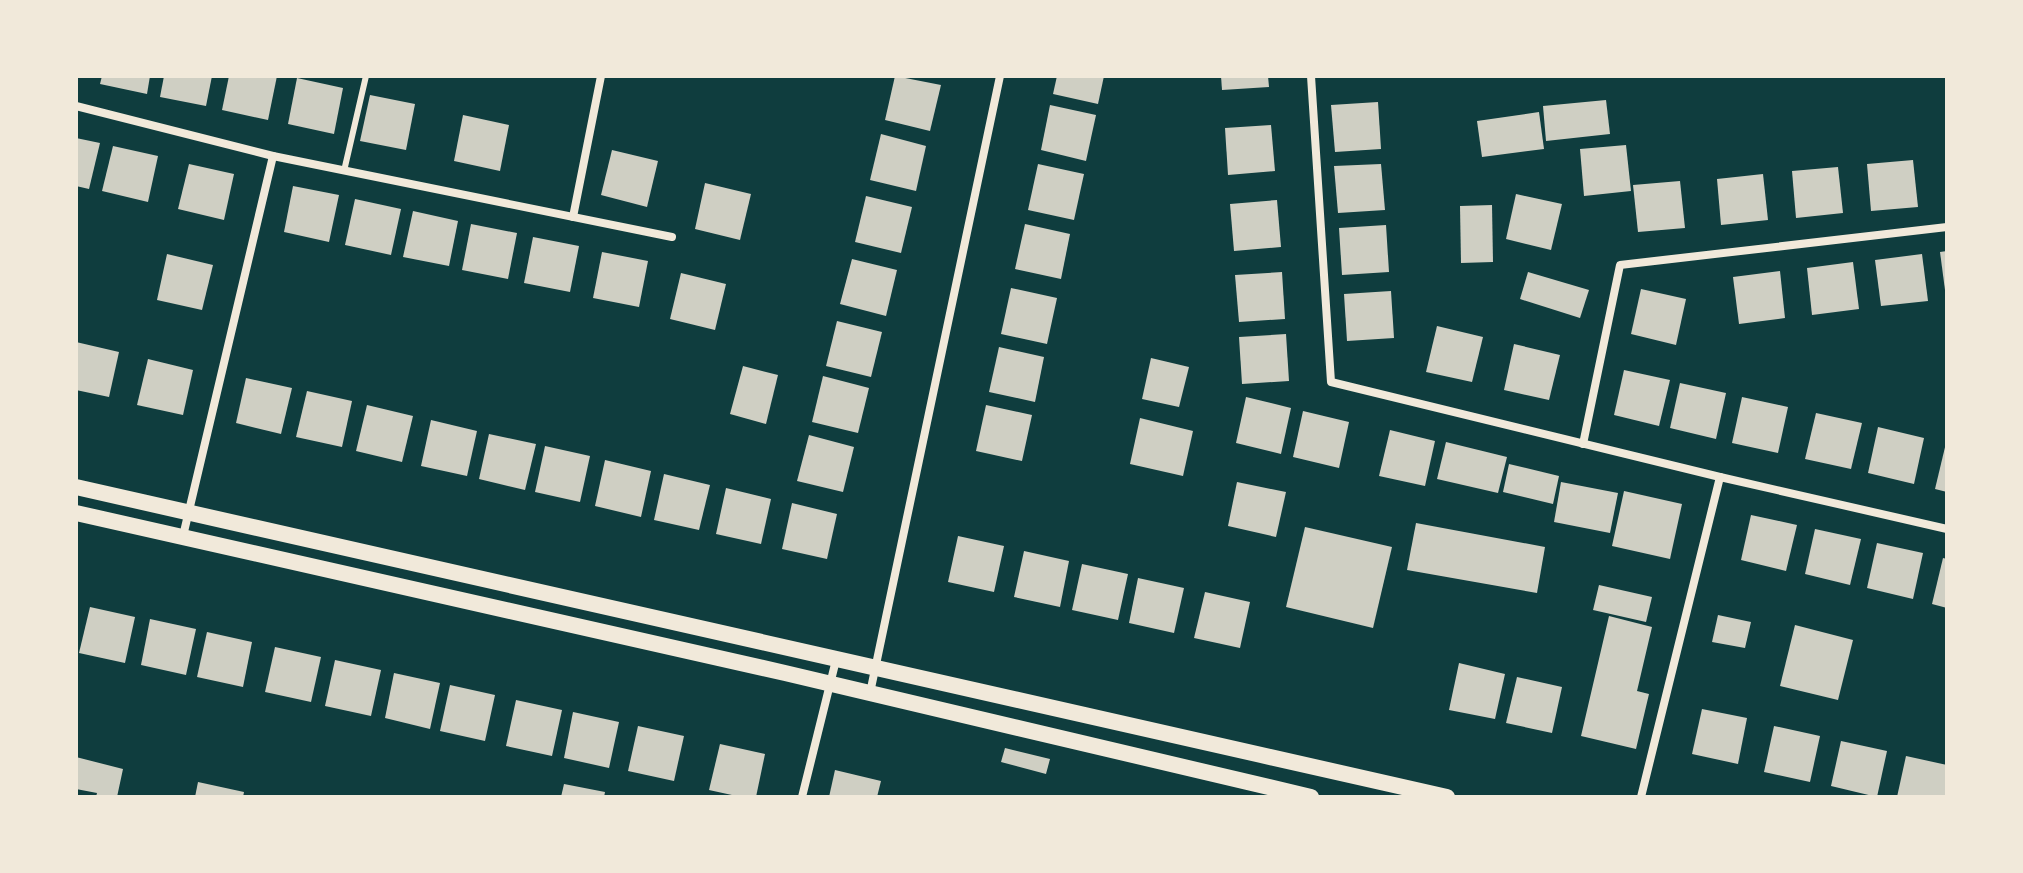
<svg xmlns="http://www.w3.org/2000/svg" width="2023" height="873" viewBox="0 0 2023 873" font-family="Mulish,sans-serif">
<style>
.building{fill:#cfcfc3}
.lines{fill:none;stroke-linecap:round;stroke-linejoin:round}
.service{stroke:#f1e9da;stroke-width:6}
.minor{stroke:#f1e9da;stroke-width:8}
.secondary{stroke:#f1e9da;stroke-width:16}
</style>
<rect width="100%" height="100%" fill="#0f3d3e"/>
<!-- building -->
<g class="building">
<polygon points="102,76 150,76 147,94 100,84"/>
<polygon points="164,76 212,76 206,106 160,97"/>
<polygon points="229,76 277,76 268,120 222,110"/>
<polygon points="895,76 941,85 930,131 885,120"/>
<polygon points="1057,76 1104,76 1098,104 1053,94"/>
<polygon points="1221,76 1268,76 1269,87 1222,90"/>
<polygon points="297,78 343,88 334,134 288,124"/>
<polygon points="370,95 415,104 406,150 360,141"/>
<polygon points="1606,100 1610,134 1546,141 1543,106"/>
<polygon points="1378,102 1381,149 1335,152 1331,105"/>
<polygon points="1050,105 1096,115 1086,161 1041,150"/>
<polygon points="1539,112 1544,149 1482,157 1477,121"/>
<polygon points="463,115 509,125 500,171 454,161"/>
<polygon points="1271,125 1275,171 1228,175 1225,128"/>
<polygon points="881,134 926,146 916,191 870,180"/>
<polygon points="76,138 100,143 89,189 76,186"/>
<polygon points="1626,145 1631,191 1584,196 1580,149"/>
<polygon points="113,146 158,156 148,202 102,191"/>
<polygon points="612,150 658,161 647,207 601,195"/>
<polygon points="1913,160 1918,207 1871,211 1867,164"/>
<polygon points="189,164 234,174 224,220 178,209"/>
<polygon points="1038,164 1084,174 1074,220 1028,210"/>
<polygon points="1381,164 1385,210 1338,213 1334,166"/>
<polygon points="1838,167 1843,213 1796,218 1792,171"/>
<polygon points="1763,174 1768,220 1721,225 1717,179"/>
<polygon points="1680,181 1685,228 1638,232 1633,185"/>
<polygon points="705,183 751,194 740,240 695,229"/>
<polygon points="293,186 339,195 329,242 284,232"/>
<polygon points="1516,194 1562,204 1551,250 1506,239"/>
<polygon points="866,196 912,207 901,253 855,242"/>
<polygon points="355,199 401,209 391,255 345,245"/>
<polygon points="1277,200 1281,247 1234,251 1230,204"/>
<polygon points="1492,205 1493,262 1461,263 1460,206"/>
<polygon points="413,211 458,221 449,266 403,257"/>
<polygon points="471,224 517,233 508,279 462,270"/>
<polygon points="1025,224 1070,234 1061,279 1015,269"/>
<polygon points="1386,225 1389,272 1342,275 1339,228"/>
<polygon points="533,237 579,246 570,292 524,283"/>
<polygon points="1947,251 1947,290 1945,290 1940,252"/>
<polygon points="602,252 648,261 639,307 593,298"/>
<polygon points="167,254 213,265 202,310 157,300"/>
<polygon points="1922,254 1928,301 1881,306 1875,260"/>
<polygon points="852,259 897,270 886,316 840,304"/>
<polygon points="1853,262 1859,309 1812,315 1807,268"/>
<polygon points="1780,271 1785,318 1739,324 1733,277"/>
<polygon points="1282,272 1285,319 1239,322 1235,275"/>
<polygon points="1528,272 1589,290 1580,318 1520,299"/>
<polygon points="681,273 726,284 715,330 670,319"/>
<polygon points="1011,288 1057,298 1047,344 1001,334"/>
<polygon points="1641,289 1686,299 1676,345 1631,334"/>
<polygon points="1391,291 1394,338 1347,341 1344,294"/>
<polygon points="837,321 882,332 871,377 826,366"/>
<polygon points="1437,326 1483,337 1472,382 1426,372"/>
<polygon points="1286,334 1289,381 1242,384 1239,337"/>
<polygon points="76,342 119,352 109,397 76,390"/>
<polygon points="1514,344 1560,355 1549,400 1504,390"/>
<polygon points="999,347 1044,357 1035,402 989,392"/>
<polygon points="1151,358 1189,367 1179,407 1142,399"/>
<polygon points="148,359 193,370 183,415 137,405"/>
<polygon points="743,366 778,375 766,424 730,414"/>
<polygon points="1624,370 1670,380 1659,426 1614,415"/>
<polygon points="823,376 869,388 858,433 812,422"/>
<polygon points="246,378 292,388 281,434 236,423"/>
<polygon points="1680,383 1726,393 1716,439 1670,428"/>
<polygon points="307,391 352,401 342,447 296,437"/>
<polygon points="1246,397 1291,408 1281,454 1236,443"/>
<polygon points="1742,397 1788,407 1778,453 1732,443"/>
<polygon points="367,405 413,416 402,462 356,451"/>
<polygon points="986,405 1032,415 1022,461 976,451"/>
<polygon points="1303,411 1349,422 1339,468 1293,457"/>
<polygon points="1816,413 1862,423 1851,469 1805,459"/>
<polygon points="1140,418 1193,431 1183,476 1130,464"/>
<polygon points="431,420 477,431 467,476 421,466"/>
<polygon points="1878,427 1924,438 1914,484 1868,473"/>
<polygon points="1390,430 1435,441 1425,486 1379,476"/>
<polygon points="489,434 536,444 525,490 479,479"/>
<polygon points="809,435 854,447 843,492 797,481"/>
<polygon points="1446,442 1507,457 1498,493 1437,479"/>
<polygon points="1946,443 1947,443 1947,492 1935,489"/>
<polygon points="545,446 590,456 580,502 535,492"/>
<polygon points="605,460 651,471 641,517 595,506"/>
<polygon points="1509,464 1559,476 1553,504 1503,492"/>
<polygon points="664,474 710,485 699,530 654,520"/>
<polygon points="1237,482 1286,492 1276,537 1228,526"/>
<polygon points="1561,482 1618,493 1610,533 1554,522"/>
<polygon points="726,488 771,499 761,544 716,534"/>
<polygon points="1624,491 1682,504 1670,559 1612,546"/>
<polygon points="792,503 837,514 827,559 782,549"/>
<polygon points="1751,515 1797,525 1786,571 1741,560"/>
<polygon points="1416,523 1545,547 1537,593 1407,570"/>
<polygon points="1305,527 1392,547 1373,628 1286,607"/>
<polygon points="1815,529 1861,539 1850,585 1805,574"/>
<polygon points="958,536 1004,546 994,592 948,582"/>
<polygon points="1877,543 1923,553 1913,599 1867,588"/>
<polygon points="1024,551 1069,561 1060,607 1014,597"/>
<polygon points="1943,558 1947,559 1947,608 1932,604"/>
<polygon points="1082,564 1128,574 1118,620 1072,610"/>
<polygon points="1138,578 1184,588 1174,633 1129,623"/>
<polygon points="1599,585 1652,597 1646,622 1593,610"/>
<polygon points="1205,592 1250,602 1240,648 1194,638"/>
<polygon points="90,607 135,617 125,663 79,653"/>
<polygon points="1718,615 1751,622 1745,648 1712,642"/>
<polygon points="1609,616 1652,627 1637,691 1649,694 1636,749 1581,736"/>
<polygon points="150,619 196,629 186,675 141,665"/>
<polygon points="1795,625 1853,640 1838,700 1780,686"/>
<polygon points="207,632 252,642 243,687 197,677"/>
<polygon points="275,647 321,657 311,702 265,692"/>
<polygon points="335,660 381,670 371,716 325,706"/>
<polygon points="1459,663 1505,674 1495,719 1449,710"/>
<polygon points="394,673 440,683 430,729 385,718"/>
<polygon points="1517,677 1562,687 1552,733 1506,723"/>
<polygon points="450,685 495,695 485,741 440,731"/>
<polygon points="516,700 562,710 552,756 506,746"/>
<polygon points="1702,709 1747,718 1738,764 1692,754"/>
<polygon points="573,712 619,722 609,768 564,758"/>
<polygon points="638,726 684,736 674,781 628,771"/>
<polygon points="1774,726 1820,736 1810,782 1764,772"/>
<polygon points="1841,741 1887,751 1877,797 1831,786"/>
<polygon points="720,744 765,754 756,797 741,797 709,790"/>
<polygon points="1005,748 1050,759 1046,774 1001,762"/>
<polygon points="1906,756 1947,765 1945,797 1897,797"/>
<polygon points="76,757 123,769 117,797 96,797 97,793 76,789"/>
<polygon points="835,770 881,781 877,797 829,797"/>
<polygon points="198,782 244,792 243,797 195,797"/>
<polygon points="564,784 605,792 604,797 561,797"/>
</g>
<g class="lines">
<!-- service -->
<polyline class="service" points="344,171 366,76"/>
<!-- minor -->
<g class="minor">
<polyline points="1311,76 1331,382 1720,477 1947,529"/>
<polyline points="76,106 273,156 672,237"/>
<polyline points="573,217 601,76"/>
<polyline points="1583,444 1620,265 1947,227"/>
<polyline points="183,536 273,156"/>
<polyline points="870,693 1000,76"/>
<polyline points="802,797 836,660"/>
<polyline points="1641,797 1720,477"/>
</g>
<!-- secondary -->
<g class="secondary">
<polyline points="76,487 1447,797"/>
<polyline points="76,513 785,673 1311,797"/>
</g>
</g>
<!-- border -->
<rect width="2023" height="873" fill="none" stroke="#f1e9da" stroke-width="156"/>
</svg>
